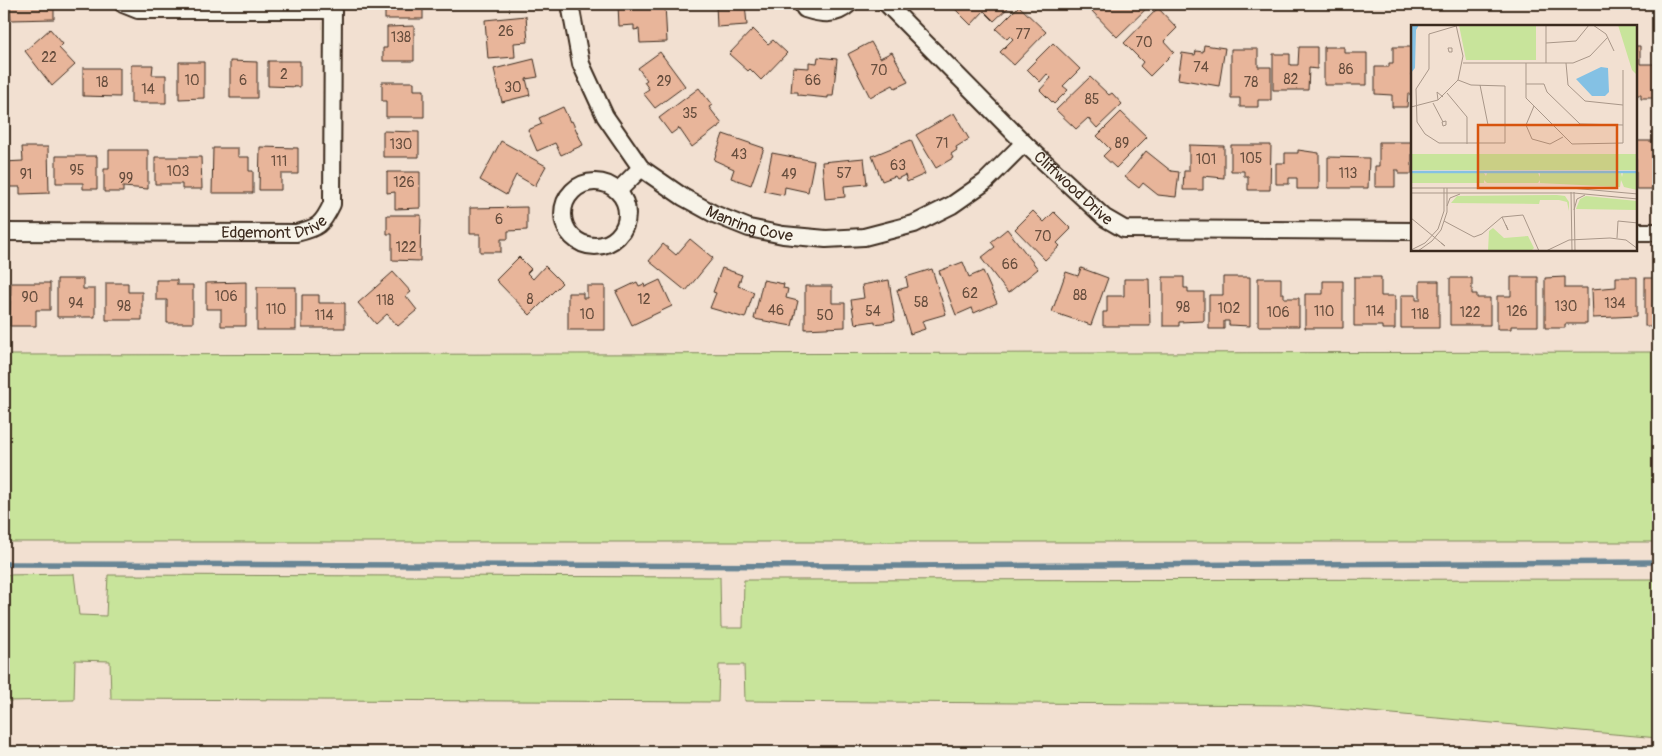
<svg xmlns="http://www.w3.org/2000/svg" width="1662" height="756" viewBox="0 0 1662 756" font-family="Pangolin,sans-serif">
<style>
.green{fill:#c8e49b;stroke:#82875c}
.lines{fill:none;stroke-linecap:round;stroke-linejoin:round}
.stream{stroke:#678595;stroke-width:5.5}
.building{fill:#e8b59a;stroke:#3b2a1e}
.minor-casing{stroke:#3b2a1e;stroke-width:20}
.minor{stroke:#f7f3e8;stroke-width:16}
.labels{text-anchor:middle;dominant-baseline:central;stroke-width:4.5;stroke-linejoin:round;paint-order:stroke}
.number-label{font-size:14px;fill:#664d3d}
.street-label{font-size:16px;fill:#3b2a1e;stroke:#f7f3e8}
.inset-river{fill:none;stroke:#84c1e4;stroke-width:2.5}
.inset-road{fill:none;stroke:#a99789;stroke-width:1}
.view{fill:#d7540e;fill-opacity:0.15;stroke:#d7540e;stroke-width:2.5}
.inset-edge{fill:none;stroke:#3b2a1e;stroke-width:2.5}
</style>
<rect width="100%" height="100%" fill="#f2e0d1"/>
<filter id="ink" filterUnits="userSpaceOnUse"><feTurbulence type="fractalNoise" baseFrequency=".02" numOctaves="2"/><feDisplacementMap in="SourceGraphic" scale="10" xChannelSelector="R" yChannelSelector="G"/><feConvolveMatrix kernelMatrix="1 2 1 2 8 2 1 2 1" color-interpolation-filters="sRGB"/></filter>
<g filter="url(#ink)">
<!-- green -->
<g class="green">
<polygon points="1658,352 1658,542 4,542 4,355"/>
<polygon points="74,574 79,615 106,616 108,575 720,577 721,628 743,628 744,580 1658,579 1658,738 1293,705 745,701 744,665 719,665 718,702 111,699 110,661 75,660 74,700 4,701 4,575"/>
</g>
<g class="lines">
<!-- stream -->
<polyline class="stream" points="4,564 904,566 1658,562"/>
</g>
<!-- building -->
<g class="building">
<polygon points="10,4 54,4 54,19 11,20"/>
<rect x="385" y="4" width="38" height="15"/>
<rect x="469" y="4" width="56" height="3"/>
<polygon points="665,4 667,42 640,43 639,29 634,30 634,25 619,26 618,5"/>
<polygon points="716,4 745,4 747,25 717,27"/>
<polygon points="954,4 1012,4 994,21 984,11 971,25 952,6"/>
<polygon points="1093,4 1151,4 1117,37 1089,8"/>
<polygon points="1019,6 1046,32 1014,65 1000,52 1013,39 1010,36 1007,39 996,29"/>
<polygon points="1158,8 1177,28 1164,41 1174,52 1150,76 1140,66 1143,62 1124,43"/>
<polygon points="526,16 528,42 514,43 515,57 488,59 485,20"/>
<polygon points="414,26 414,61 383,61 383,48 387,48 387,27"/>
<polygon points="50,29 63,44 59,48 75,65 52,86 25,51"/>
<polygon points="753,29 768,44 773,40 787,53 761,80 750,69 748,71 729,54"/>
<polygon points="871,42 880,58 892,52 908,82 895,88 893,85 870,97 848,54"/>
<polygon points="1053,43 1080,69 1063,86 1068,90 1054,104 1040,90 1051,78 1047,74 1040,82 1027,69"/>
<polygon points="1204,45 1225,48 1219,86 1178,79 1182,53 1195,55 1196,51 1203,52"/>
<polygon points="1636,46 1640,46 1640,64 1654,64 1654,98 1641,98 1641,94 1636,94"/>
<polygon points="1299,47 1317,47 1317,69 1309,68 1308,90 1273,90 1273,54 1290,54 1290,65 1298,65"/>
<polygon points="1324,47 1344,47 1344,53 1367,53 1367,85 1324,85"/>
<polygon points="1393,47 1412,47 1412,94 1408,94 1407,107 1392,107 1392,95 1375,94 1375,67 1389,67 1389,63 1393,63"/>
<polygon points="1231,49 1258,49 1258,67 1271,67 1271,100 1258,100 1258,107 1240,107 1240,98 1231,98"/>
<polygon points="660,52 685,86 655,108 643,93 649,89 644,82 647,80 638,68"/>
<polygon points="818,57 837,59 833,96 828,96 828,98 798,95 798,92 791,92 793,67 809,68 809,62 817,63"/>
<polygon points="534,59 538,77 526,79 530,95 502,102 494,69"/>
<polygon points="230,61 257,62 257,98 230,98"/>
<polygon points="268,61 300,61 300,87 268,86"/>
<polygon points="179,62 204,62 204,98 179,99"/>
<polygon points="131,65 153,65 152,75 166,75 166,103 131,103"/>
<polygon points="83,68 120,68 120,97 83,96"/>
<polygon points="1090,77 1109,95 1112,93 1122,104 1097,128 1088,118 1076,129 1056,110"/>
<polygon points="382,82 414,82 414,90 424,90 424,117 386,117 386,101 382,101"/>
<polygon points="699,88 712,105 709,107 722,124 692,147 679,128 671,134 659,118"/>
<polygon points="563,107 570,122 572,121 583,145 561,155 555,143 537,151 528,130 542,124 539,118"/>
<polygon points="1121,112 1147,137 1116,168 1103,156 1110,149 1097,136"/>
<polygon points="954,113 969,139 956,147 957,150 951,154 953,158 936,168 916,135"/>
<polygon points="383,131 419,132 419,157 383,157"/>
<polygon points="723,134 764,148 751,185 731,178 734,169 714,160"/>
<polygon points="911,140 925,174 907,182 905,175 897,179 895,176 882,181 872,156"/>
<polygon points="501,141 546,166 535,186 516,175 506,195 480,180"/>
<polygon points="1636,141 1654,141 1653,189 1636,189"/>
<polygon points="1379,142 1412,142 1412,174 1399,174 1399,170 1395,170 1395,187 1375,187 1375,166 1379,166"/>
<polygon points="1189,145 1224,146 1224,178 1203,176 1203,190 1183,190 1184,171 1189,171"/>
<polygon points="1231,145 1271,145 1270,190 1248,190 1248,176 1244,176 1244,171 1231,171"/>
<polygon points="22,147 48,147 49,193 20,194 20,187 4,187 4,162 23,161"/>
<polygon points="260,147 298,148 298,174 281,174 281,190 259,190"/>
<polygon points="213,148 238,148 238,157 249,157 249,171 253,171 253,193 212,193"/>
<polygon points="109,150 148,150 148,189 123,187 123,192 104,192 104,169 109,169"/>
<polygon points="1298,150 1319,153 1319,189 1297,189 1297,178 1289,178 1289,184 1276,184 1276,163 1285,163 1285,153 1298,153"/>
<polygon points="1146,151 1171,171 1179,172 1176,197 1158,195 1143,183 1139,188 1125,177"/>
<polygon points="772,153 814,161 808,192 785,187 784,195 764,191"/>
<polygon points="56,156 97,156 97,189 83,189 83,183 56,183"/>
<polygon points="155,157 201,157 202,189 182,189 182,184 155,184"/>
<polygon points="1328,157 1369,158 1368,188 1328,188"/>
<polygon points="864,158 867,184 844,186 845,197 825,199 822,162"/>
<polygon points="387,172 420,172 420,208 395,209 395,192 387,193"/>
<polygon points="527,207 527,230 508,231 508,239 501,239 501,252 480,252 480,234 470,234 470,208"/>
<polygon points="1033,211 1044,222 1054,212 1071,229 1057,243 1060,246 1045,260 1015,229"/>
<polygon points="387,215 421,215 420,261 392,260 392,234 387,234"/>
<polygon points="1007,229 1038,269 1008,293 981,258 995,247 991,242"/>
<polygon points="690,239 713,258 686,291 649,261 663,244 676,255"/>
<polygon points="519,257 531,269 527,273 533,279 545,266 562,283 530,315 496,280"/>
<polygon points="963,262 969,277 983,271 997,303 974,313 972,308 956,315 939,271"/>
<polygon points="722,268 742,275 738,286 754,292 745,318 710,308 716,293 713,292"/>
<polygon points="1081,268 1108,278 1091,325 1052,312 1066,272 1078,276"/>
<polygon points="932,269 946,314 922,321 925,329 910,334 897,290 908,287 906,277"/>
<polygon points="393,272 411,292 406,296 417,310 398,326 387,314 376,324 358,303"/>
<polygon points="1163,277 1184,277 1184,288 1188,288 1188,292 1204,292 1204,321 1179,322 1179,326 1163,326"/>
<polygon points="1223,277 1250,277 1250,326 1229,325 1229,321 1224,321 1224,329 1209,329 1209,295 1223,295"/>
<polygon points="1354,277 1381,277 1381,296 1395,296 1395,329 1382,329 1382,326 1354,326"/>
<polygon points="1511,277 1538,277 1538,326 1511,326 1511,329 1497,329 1497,296 1511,296"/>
<polygon points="1565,277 1565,288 1587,288 1587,324 1565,324 1565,328 1545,328 1545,278"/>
<polygon points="1616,277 1637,277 1637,316 1593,318 1592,289 1616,287"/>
<polygon points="1258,278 1281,278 1281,293 1284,293 1284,298 1299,298 1299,326 1258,326"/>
<polygon points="1450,278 1472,278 1472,294 1477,294 1477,298 1490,298 1490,325 1450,325"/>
<rect x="1645" y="278" width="13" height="48"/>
<rect x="4" y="279" width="1" height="34"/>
<polygon points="57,279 83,279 83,289 95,289 95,317 57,317"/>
<polygon points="1124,279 1149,279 1150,326 1103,326 1103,312 1107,312 1107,296 1124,296"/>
<polygon points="156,280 177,280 177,285 193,285 193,323 167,323 167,300 156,300"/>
<polygon points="660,280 672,306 632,325 616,292 637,282 639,286 644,284 645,287"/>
<polygon points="763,280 784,284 783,288 788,289 786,298 798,301 792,326 754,319"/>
<polygon points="889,280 895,321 875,324 875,321 855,324 851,300 864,298 862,285"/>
<polygon points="1323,281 1343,281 1343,328 1305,328 1305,294 1323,294"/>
<polygon points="1420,281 1439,281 1439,328 1401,328 1401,295 1416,295 1416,300 1420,300"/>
<polygon points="246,282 246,326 221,326 221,309 206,309 206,283"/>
<polygon points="11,283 50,283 50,310 36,310 36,326 10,326"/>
<polygon points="106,283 128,283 128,292 142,292 142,320 106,320"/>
<polygon points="587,286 605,286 605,330 568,330 568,293 583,293 583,298 587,298"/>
<polygon points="805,286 832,286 832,303 845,303 845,327 805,329"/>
<rect x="257" y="287" width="39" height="43"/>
<polygon points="302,295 319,295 319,303 345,303 345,328 302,328"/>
</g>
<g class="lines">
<defs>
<g id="minor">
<polyline points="123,4 138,10 333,10"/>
<path id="s1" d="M570,4L581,64L605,116L641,168L683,197L714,214L749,228L783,235L826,239L864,237L914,224L952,205L985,182L1024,143"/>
<path d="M802,4L805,9C821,14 835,17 849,4"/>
<path id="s2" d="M887,4L1024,143L1105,218L1124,229L1412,231"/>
<circle cx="595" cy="214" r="32"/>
<polyline points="618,191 641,168"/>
<path id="s3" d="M4,232L296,233C318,228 322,225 332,204L333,4"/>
<polyline points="1636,232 1658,232"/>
</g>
</defs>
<!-- minor casing -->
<use href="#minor" class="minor-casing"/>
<!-- minor -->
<use href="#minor" class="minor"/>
</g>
</g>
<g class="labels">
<!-- number labels -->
<g class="number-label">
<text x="506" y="31">26</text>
<text x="1023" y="34">77</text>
<text x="401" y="37">138</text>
<text x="1144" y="42">70</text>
<text x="49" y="57">22</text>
<text x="1201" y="67">74</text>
<text x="1346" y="69">86</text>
<text x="879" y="70">70</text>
<text x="284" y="74">2</text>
<text x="1291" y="79">82</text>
<text x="192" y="80">10</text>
<text x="243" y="80">6</text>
<text x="813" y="80">66</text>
<text x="664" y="81">29</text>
<text x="102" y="82">18</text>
<text x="1251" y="82">78</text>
<text x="513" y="87">30</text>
<text x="148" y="89">14</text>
<text x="1092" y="99">85</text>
<text x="690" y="113">35</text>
<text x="942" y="143">71</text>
<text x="1122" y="143">89</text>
<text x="401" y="144">130</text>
<text x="739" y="154">43</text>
<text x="1251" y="158">105</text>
<text x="1206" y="159">101</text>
<text x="279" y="161">111</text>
<text x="898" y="165">63</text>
<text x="77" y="170">95</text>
<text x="178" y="171">103</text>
<text x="844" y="173">57</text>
<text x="1348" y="173">113</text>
<text x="26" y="174">91</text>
<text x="789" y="174">49</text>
<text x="126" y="178">99</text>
<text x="404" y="182">126</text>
<text x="499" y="219">6</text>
<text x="1043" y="236">70</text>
<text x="406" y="247">122</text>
<text x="1010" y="264">66</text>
<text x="970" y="293">62</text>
<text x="1080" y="295">88</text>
<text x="226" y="296">106</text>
<text x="30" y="297">90</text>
<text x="530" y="299">8</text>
<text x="644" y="299">12</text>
<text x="385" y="300">118</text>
<text x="921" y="302">58</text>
<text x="76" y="303">94</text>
<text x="1615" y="303">134</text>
<text x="124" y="306">98</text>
<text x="1566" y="306">130</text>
<text x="1183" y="307">98</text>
<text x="1229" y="308">102</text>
<text x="276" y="309">110</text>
<text x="776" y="310">46</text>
<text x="873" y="311">54</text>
<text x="1324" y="311">110</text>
<text x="1375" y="311">114</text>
<text x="1517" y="311">126</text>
<text x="1278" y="312">106</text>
<text x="1470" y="312">122</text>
<text x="587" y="314">10</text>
<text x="1420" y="314">118</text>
<text x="324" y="315">114</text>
<text x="825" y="315">50</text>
</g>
<!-- street labels -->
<g class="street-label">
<text stroke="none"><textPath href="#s2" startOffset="262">Cliffwood Drive</textPath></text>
<text stroke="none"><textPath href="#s3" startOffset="271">Edgemont Drive</textPath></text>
<text stroke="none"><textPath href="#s1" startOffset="305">Manring Cove</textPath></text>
</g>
</g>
<!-- overview -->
<g transform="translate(1411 25)">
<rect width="226" height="226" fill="#f2e0d1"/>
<path d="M48,0H125V35H55ZM207,0H226L225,49L221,45ZM0,129H226V145H0ZM0,148H73L75,151L76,148H127L129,152V148H210L211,152L212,148H226V165L213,162L210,155L209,162L129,158V155L127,158H76L73,155V158H0ZM146,170L154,171L158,177V186L156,177L148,175H129L128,179L40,178L46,171ZM175,171L226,176V185L165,184L169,174ZM82,203L93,213L117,211L123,223L120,226H77L78,206Z" fill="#c8e49b"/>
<path d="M0,0H8L5,5L4,43L0,48ZM190,42L197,43L198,67L194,71H181L165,54Z" fill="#84c1e4"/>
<path class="inset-river" d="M0,147H227"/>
<path class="inset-road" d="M135,0V38M182,0L195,9L203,26M45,1L18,9V44L5,64L6,97L14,109L28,118H94V61L60,60L47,55M135,18L165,16L178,0M37,23H41V27H38ZM52,38H162L179,31L197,12M115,38V73L161,119L212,118V45M155,38L157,60L174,76L212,80M115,59H133L136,67L169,99L212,100M69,60L77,100H95M36,68L56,92V119M27,75L26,67L32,72M22,78L32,97M123,81L115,100L121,114L139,119L152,112M0,82L27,75L47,55L52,31L45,0M35,96V100L32,101L31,97ZM0,163H160L227,169M160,167L161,226M163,167L164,226M0,168H163L227,174M36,181L39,173L49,169M163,185L166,174L174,170M91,192L97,205L95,200M0,193L34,221L30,218M33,196L63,212L71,209L91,192L112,190L128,226M206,213L207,196L227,198M0,225L14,218L27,204L33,186V163M7,226L21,216L30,205L36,187V163M135,226L158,215L199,213L215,215L227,224"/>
<path class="view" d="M67,100H206V163H67Z"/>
<rect width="226" height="226" class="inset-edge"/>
</g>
<!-- margin -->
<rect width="1662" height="756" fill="none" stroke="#f7f3e8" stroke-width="20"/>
<rect x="10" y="10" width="1642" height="736" fill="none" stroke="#3b2a1e" stroke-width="2" filter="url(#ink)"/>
</svg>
